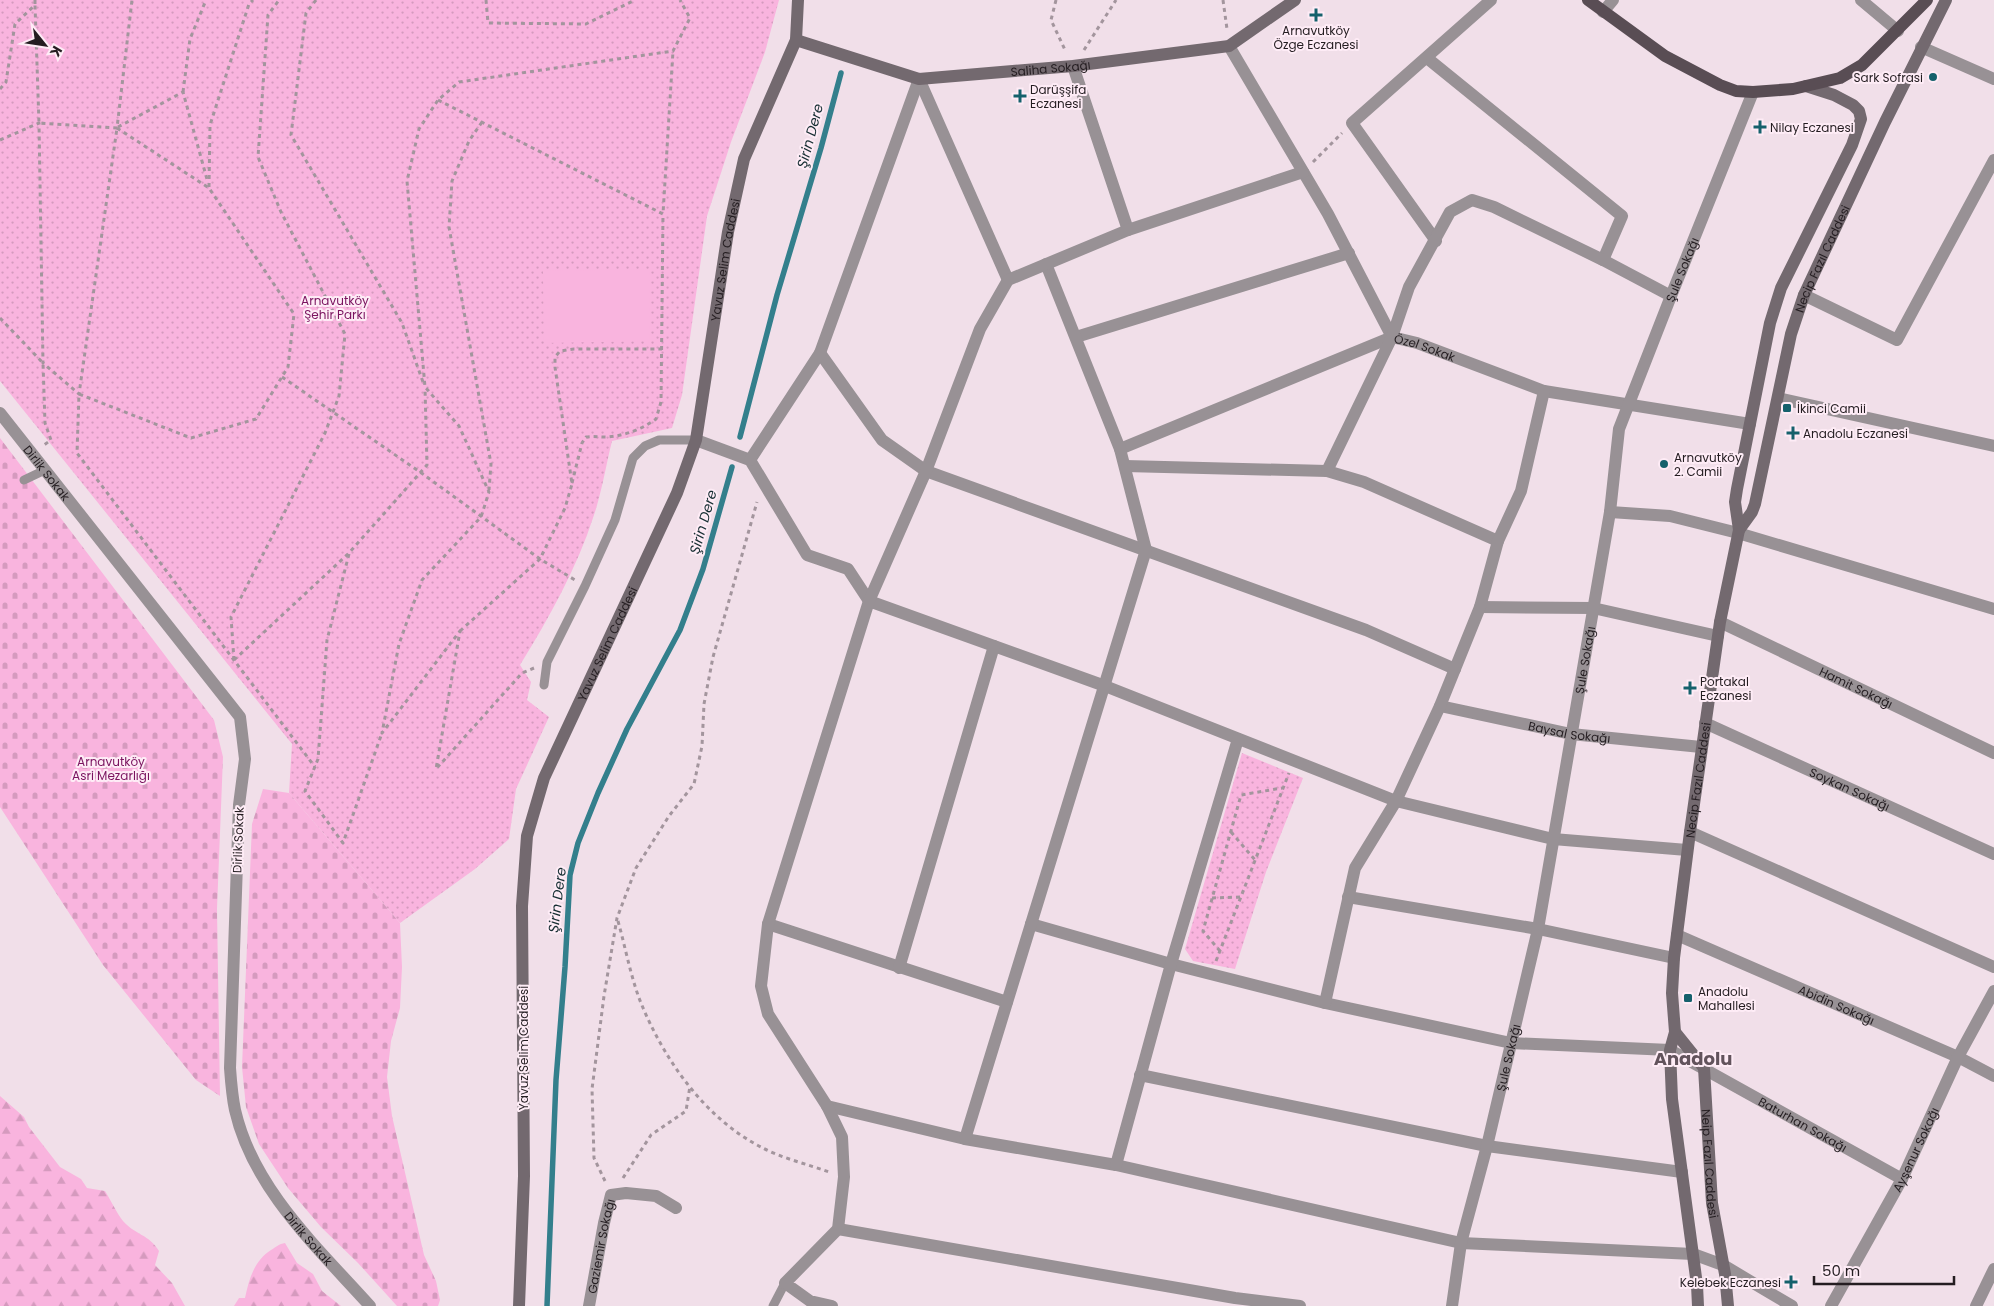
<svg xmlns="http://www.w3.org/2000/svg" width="1994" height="1306" viewBox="0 0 1994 1306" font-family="Poppins,sans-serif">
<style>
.green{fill:url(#green-dots)}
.forest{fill:url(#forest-firs)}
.cemetery{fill:url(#cemetery-stones)}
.pitch{fill:#f9b4de}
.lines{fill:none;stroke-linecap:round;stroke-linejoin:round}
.stream{stroke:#337f8c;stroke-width:5.5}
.path{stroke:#a3959d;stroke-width:3;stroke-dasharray:4 4;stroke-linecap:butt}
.lane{stroke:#989195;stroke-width:9}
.street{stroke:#989195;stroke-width:12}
.secondary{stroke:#73696f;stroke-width:12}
.primary{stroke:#594d54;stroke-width:12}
.poi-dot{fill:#15616c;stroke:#feecf6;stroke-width:2}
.labels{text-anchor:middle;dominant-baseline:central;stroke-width:4;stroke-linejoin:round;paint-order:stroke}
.poi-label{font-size:12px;fill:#241d21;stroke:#feecf6;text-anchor:start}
.street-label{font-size:12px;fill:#241d21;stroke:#feecf6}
.park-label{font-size:12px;fill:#7a135f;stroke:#feecf6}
.water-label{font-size:14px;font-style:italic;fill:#162e32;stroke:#feecf6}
.district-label{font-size:18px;font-weight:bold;fill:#62535c;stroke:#feecf6}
</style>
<defs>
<pattern id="green-dots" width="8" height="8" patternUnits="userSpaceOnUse" patternTransform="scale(1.25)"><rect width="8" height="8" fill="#f9b4de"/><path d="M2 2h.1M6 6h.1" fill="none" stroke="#d59abe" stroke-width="1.8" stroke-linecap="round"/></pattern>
<pattern id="forest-firs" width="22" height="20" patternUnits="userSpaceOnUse" patternTransform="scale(1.25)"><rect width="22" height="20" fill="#f9b4de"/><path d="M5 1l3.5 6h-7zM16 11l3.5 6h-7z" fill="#d59abe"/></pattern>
<pattern id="cemetery-stones" width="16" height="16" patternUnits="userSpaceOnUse" patternTransform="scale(1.25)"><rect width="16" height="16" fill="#f9b4de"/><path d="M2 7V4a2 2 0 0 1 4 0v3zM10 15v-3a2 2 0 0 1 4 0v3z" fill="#d59abe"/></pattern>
</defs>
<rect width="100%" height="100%" fill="#f1dfe9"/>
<!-- green -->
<g class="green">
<path d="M0,0H779L765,52L731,142L707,216L682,395L672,428L612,441C606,465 602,491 594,515C577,568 549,618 520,665L531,682L527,700L549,717L516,789L509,839L475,869L400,923L289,793L292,744L0,381Z"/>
<polygon points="1242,753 1303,778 1266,872 1235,969 1193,961 1185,949"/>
</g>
<!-- forest -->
<g class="forest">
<path d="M0,1096L24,1117L29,1127L60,1167L81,1179L87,1188L105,1191C110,1199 118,1215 123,1221C134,1234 150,1235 159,1251L155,1265L172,1283L185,1306H0Z"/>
<path d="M285,1243L297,1263L313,1274L322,1291L341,1306H234L239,1298H245C249,1279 254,1261 271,1250C276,1247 279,1244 285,1243Z"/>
</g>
<!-- cemetery -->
<g class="cemetery">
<polygon points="0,438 214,720 223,757 217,909 220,1096 196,1080 103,965 0,807"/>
<polygon points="263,789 289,793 400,923 402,967 400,1008 391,1041 387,1077 392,1116 424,1255 436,1281 440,1300 438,1306 397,1306 358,1263 321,1227 288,1188 259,1144 246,1107 242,1067 252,824"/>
</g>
<!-- pitch -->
<polygon class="pitch" points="649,269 650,341 544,343 543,271"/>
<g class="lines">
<!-- stream -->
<g class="stream">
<polyline points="740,437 777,295 821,148 841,73"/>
<polyline points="547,1306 556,1080 565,967 570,875 578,843 598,793 627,729 680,630 703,569 732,467"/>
</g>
<!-- path -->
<g class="path">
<polyline points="35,0 35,5"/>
<polyline points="316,0 306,13 291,135 402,323 423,382"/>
<polyline points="486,0 488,23 586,24 635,0"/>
<polyline points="1056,0 1051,20 1066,52"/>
<polyline points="1223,0 1227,29"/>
<polyline points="1084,50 1116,0"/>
<polyline points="0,89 6,82 15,24 35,5 39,123 117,128 132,0"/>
<polyline points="183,92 190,39 206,0"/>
<polyline points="438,100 663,214 673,51"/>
<polyline points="482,122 469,141 452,181 449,227 491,464 489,490"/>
<polyline points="118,127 183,92 208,183"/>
<polyline points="117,128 209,188 294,314 288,367 256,419 191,438 79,394 77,453 315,767"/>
<polyline points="0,140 39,123 43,363 79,394 117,128"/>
<polyline points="1313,162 1342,133"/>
<polyline points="209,187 210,125 249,4 253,0"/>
<polyline points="0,318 43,363 45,423 51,440 44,445"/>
<polyline points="282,377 420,472 540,559 575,580"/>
<path d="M572,483L582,443L586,437C593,436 599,437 606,437C625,436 642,429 656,419L661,402L663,214"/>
<polyline points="349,554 327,640 318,759 305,791 343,843 382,733"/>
<polyline points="460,631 540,559 565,508 572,484 555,367 555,357 560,351 574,349 662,349"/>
<polyline points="234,660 349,553 427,465 425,388"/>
<polyline points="234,660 231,617 325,433 339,396 345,334 281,212 258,157 268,15 279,0"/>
<polyline points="534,668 522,673 436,769 460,631 382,733 399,644 422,580 481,517 489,492 459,426 425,387 407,181 419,129 438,100 459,82 673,51 690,18 680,0"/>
<polyline points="1231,832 1255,860"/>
<polyline points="1212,898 1240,897"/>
<path d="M618,921C625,946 630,973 639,998C662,1057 704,1118 761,1147C781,1158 807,1164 829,1172"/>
<polyline points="1220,951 1203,931 1241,795 1282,788"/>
<polyline points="1216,961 1289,773"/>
<polyline points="623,1178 651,1135 686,1111 690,1086"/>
<polyline points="605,1181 594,1158 592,1089 604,996 617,918 636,868 669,816 694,784 702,746 704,704 713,657 757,502"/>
</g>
<!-- lane -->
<g class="lane">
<polyline points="24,480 45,470"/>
<polyline points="544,685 547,662 585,586 615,520 633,458 645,446 659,440 696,440"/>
<polyline points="773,1306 785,1283"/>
</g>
<!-- street -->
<g class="street">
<polyline points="1861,0 1898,31"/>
<polyline points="1603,12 1613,0"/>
<path id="s1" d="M1229,46L1328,214L1392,337L1417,343L1544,391L1750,424"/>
<polyline points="1921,47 1994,79"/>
<polyline points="1427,58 1622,216 1603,260"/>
<polyline points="1073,66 1128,230"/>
<polyline points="919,79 1008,280"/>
<polyline points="1436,241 1352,123 1491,0"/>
<polyline points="1804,295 1897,340 1994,160"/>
<polyline points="1076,337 1349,253"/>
<polyline points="820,353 882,440 926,471 1366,630 1455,669"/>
<polyline points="1778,398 1994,446"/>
<path id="s2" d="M0,413L240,717L245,759L239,805L230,1068C231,1082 232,1096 235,1110C253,1189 318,1248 370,1306"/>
<polyline points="696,440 750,460 807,555 848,569 869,601 1105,686 1396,801 1553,839 1687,850"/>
<polyline points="1120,449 1392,337"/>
<polyline points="750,460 820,353 919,79"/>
<polyline points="1125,466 1327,471 1364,482 1498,541"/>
<polyline points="1327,471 1392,337 1409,287 1450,212 1472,200 1494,207 1603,260 1671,296"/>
<polyline points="1610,512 1670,516 1738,533 1994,609"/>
<polyline points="1480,607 1593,608 1718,636"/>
<path id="s3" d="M1720,622L1994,753"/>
<path id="s4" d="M1440,706L1571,734L1701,747"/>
<path id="s5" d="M1705,723L1994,854"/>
<polyline points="1690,832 1994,967"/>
<polyline points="1348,897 1538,929 1674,958"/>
<polyline points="768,924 1007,1002"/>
<path id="s6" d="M1031,924L1171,964L1325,1003L1511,1043L1670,1050L1902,1179"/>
<path id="s7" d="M1677,935L1958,1057L1994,1076"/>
<polyline points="899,968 994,646"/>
<polyline points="1325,1003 1355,868 1396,801 1440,706 1480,607 1498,541 1521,491 1544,391"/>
<polyline points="1140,1075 1487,1146 1682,1172"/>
<polyline points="827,1106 965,1139 1116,1165 1461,1243 1693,1254 1723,1265 1792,1306"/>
<polyline points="965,1139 1146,550 1120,449 1046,264"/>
<polyline points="1116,1165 1171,964 1238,739"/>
<polyline points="838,1229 1235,1298 1300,1306"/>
<path id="s8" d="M589,1306L604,1223L611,1195L626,1193L656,1196L676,1208"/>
<polyline points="832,1306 810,1301 785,1283 838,1229 844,1177 842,1137 827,1106 768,1014 761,986 768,924 869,601 926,471 980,329 1008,280 1128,230 1303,172"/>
<path id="s9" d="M1452,1306L1461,1243L1487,1146L1538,929L1610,512L1619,429L1671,296L1753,92"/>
<path id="s10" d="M1831,1306L1902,1179L1958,1057L1994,991"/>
<polyline points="1976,1306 1994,1269"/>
</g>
<!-- secondary -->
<g class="secondary">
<path id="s11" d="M796,40L919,79L1073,66L1229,46L1295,0"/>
<path id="s12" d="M1739,530L1752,512L1755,504L1791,334L1804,295L1885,122L1946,0"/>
<path id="s13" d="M1675,1032L1704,1068L1712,1203L1725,1274L1728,1306"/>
<path id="s14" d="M519,1306L524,1176L522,906L527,836L544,778L677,493L696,440L728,232L744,159L796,40L798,0"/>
<path id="s15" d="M1698,1306L1697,1285L1672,1099L1670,1050L1675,1032L1672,993L1674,958L1690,832L1720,622L1739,530L1735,502L1737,489L1770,323L1781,288L1852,145L1861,119L1859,111L1853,105L1834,95L1806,86"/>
</g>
<!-- primary -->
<polyline class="primary" points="1588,0 1665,56 1720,85 1736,91 1753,92 1793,89 1840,78 1862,65 1927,0"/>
</g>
<!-- markers -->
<g class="poi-dot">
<path d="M1313.5 7.5h5v5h5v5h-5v5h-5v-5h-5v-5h5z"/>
<circle cx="1933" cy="77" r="5"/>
<path d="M1017.5 88.5h5v5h5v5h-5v5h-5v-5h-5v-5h5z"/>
<path d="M1757.5 119.5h5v5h5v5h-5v5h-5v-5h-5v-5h5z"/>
<rect x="1782" y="403" width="10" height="10" rx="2.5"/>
<path d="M1790.5 425.5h5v5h5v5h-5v5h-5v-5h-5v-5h5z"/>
<circle cx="1664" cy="464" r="5"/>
<path d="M1687.5 680.5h5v5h5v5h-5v5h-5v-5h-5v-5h5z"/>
<rect x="1683" y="993" width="10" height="10" rx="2.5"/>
<path d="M1788.5 1274.5h5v5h5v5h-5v5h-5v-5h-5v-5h5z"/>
</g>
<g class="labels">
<!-- poi labels -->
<g class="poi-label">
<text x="1316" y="30" text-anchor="middle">Arnavutköy<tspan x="1316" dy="14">Özge Eczanesi</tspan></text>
<text x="1923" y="77" text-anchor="end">Sark Sofrasi</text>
<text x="1030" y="89">Darüşşifa<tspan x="1030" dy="14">Eczanesi</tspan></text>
<text x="1770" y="127">Nilay Eczanesi</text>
<text x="1797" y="408">İkinci Camii</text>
<text x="1803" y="433">Anadolu Eczanesi</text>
<text x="1674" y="457">Arnavutköy<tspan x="1674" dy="14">2. Camii</tspan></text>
<text x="1700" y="681">Portakal<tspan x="1700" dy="14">Eczanesi</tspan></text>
<text x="1698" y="991">Anadolu<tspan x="1698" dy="14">Mahallesi</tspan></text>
<text x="1781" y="1282" text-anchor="end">Kelebek Eczanesi</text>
</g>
<!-- street labels -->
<g class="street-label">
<text stroke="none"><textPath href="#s11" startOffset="261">Saliha Sokağı</textPath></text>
<text stroke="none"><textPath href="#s12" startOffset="286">Necip Fazıl Caddesi</textPath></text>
<text stroke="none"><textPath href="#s14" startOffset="1084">Yavuz Selim Caddesi</textPath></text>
<text stroke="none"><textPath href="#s9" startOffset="1065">Şule Sokağı</textPath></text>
<text stroke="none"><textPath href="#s1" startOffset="368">Özel Sokak</textPath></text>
<text stroke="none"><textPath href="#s2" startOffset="76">Dirlik Sokak</textPath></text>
<text stroke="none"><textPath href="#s14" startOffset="679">Yavuz Selim Caddesi</textPath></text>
<text stroke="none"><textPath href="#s9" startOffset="660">Şule Sokağı</textPath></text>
<text stroke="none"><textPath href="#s3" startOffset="151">Hamit Sokağı</textPath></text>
<text stroke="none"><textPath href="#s4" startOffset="132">Baysal Sokağı</textPath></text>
<text stroke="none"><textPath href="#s15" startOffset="530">Necip Fazıl Caddesi</textPath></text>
<text stroke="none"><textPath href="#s5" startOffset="159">Soykan Sokağı</textPath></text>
<text transform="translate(238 840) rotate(-88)">Dirlik Sokak</text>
<text stroke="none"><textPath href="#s7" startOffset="174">Abidin Sokağı</textPath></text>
<text transform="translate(523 1048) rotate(-90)">Yavuz Selim Caddesi</text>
<text stroke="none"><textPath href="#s9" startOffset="255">Şule Sokağı</textPath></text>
<text stroke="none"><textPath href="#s6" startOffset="806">Baturhan Sokağı</textPath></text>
<text stroke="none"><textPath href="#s10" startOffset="178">Ayşenur Sokağı</textPath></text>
<text stroke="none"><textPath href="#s13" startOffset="142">Neip Fazıl Caddesi</textPath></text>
<text stroke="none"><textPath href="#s2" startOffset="931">Dirlik Sokak</textPath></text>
<text stroke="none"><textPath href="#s8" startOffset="61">Gaziemir Sokağı</textPath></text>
</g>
<!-- park labels -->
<g class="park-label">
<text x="335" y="300">Arnavutköy<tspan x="335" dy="14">Şehir Parkı</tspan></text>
<text x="111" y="761">Arnavutköy<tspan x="111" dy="14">Asri Mezarlığı</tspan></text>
</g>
<!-- water labels -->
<g class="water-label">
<text transform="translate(810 136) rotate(-75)">Şirin Dere</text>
<text transform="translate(703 522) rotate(-74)">Şirin Dere</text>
<text transform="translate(557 900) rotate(-83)">Şirin Dere</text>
</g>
<!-- district labels -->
<g class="district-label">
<text x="1693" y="1058">Anadolu</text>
</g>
</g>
<!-- north arrow -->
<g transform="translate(45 45) rotate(120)" stroke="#feecf6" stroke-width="4" paint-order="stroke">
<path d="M0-4L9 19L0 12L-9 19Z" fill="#241d21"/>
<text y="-8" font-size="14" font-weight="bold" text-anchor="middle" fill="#241d21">K</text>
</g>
<!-- scale -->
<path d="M1814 1276v8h140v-8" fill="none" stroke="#241d21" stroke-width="2.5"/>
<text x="1822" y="1276" font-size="15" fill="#241d21" stroke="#feecf6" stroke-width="4" paint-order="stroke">50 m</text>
</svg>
